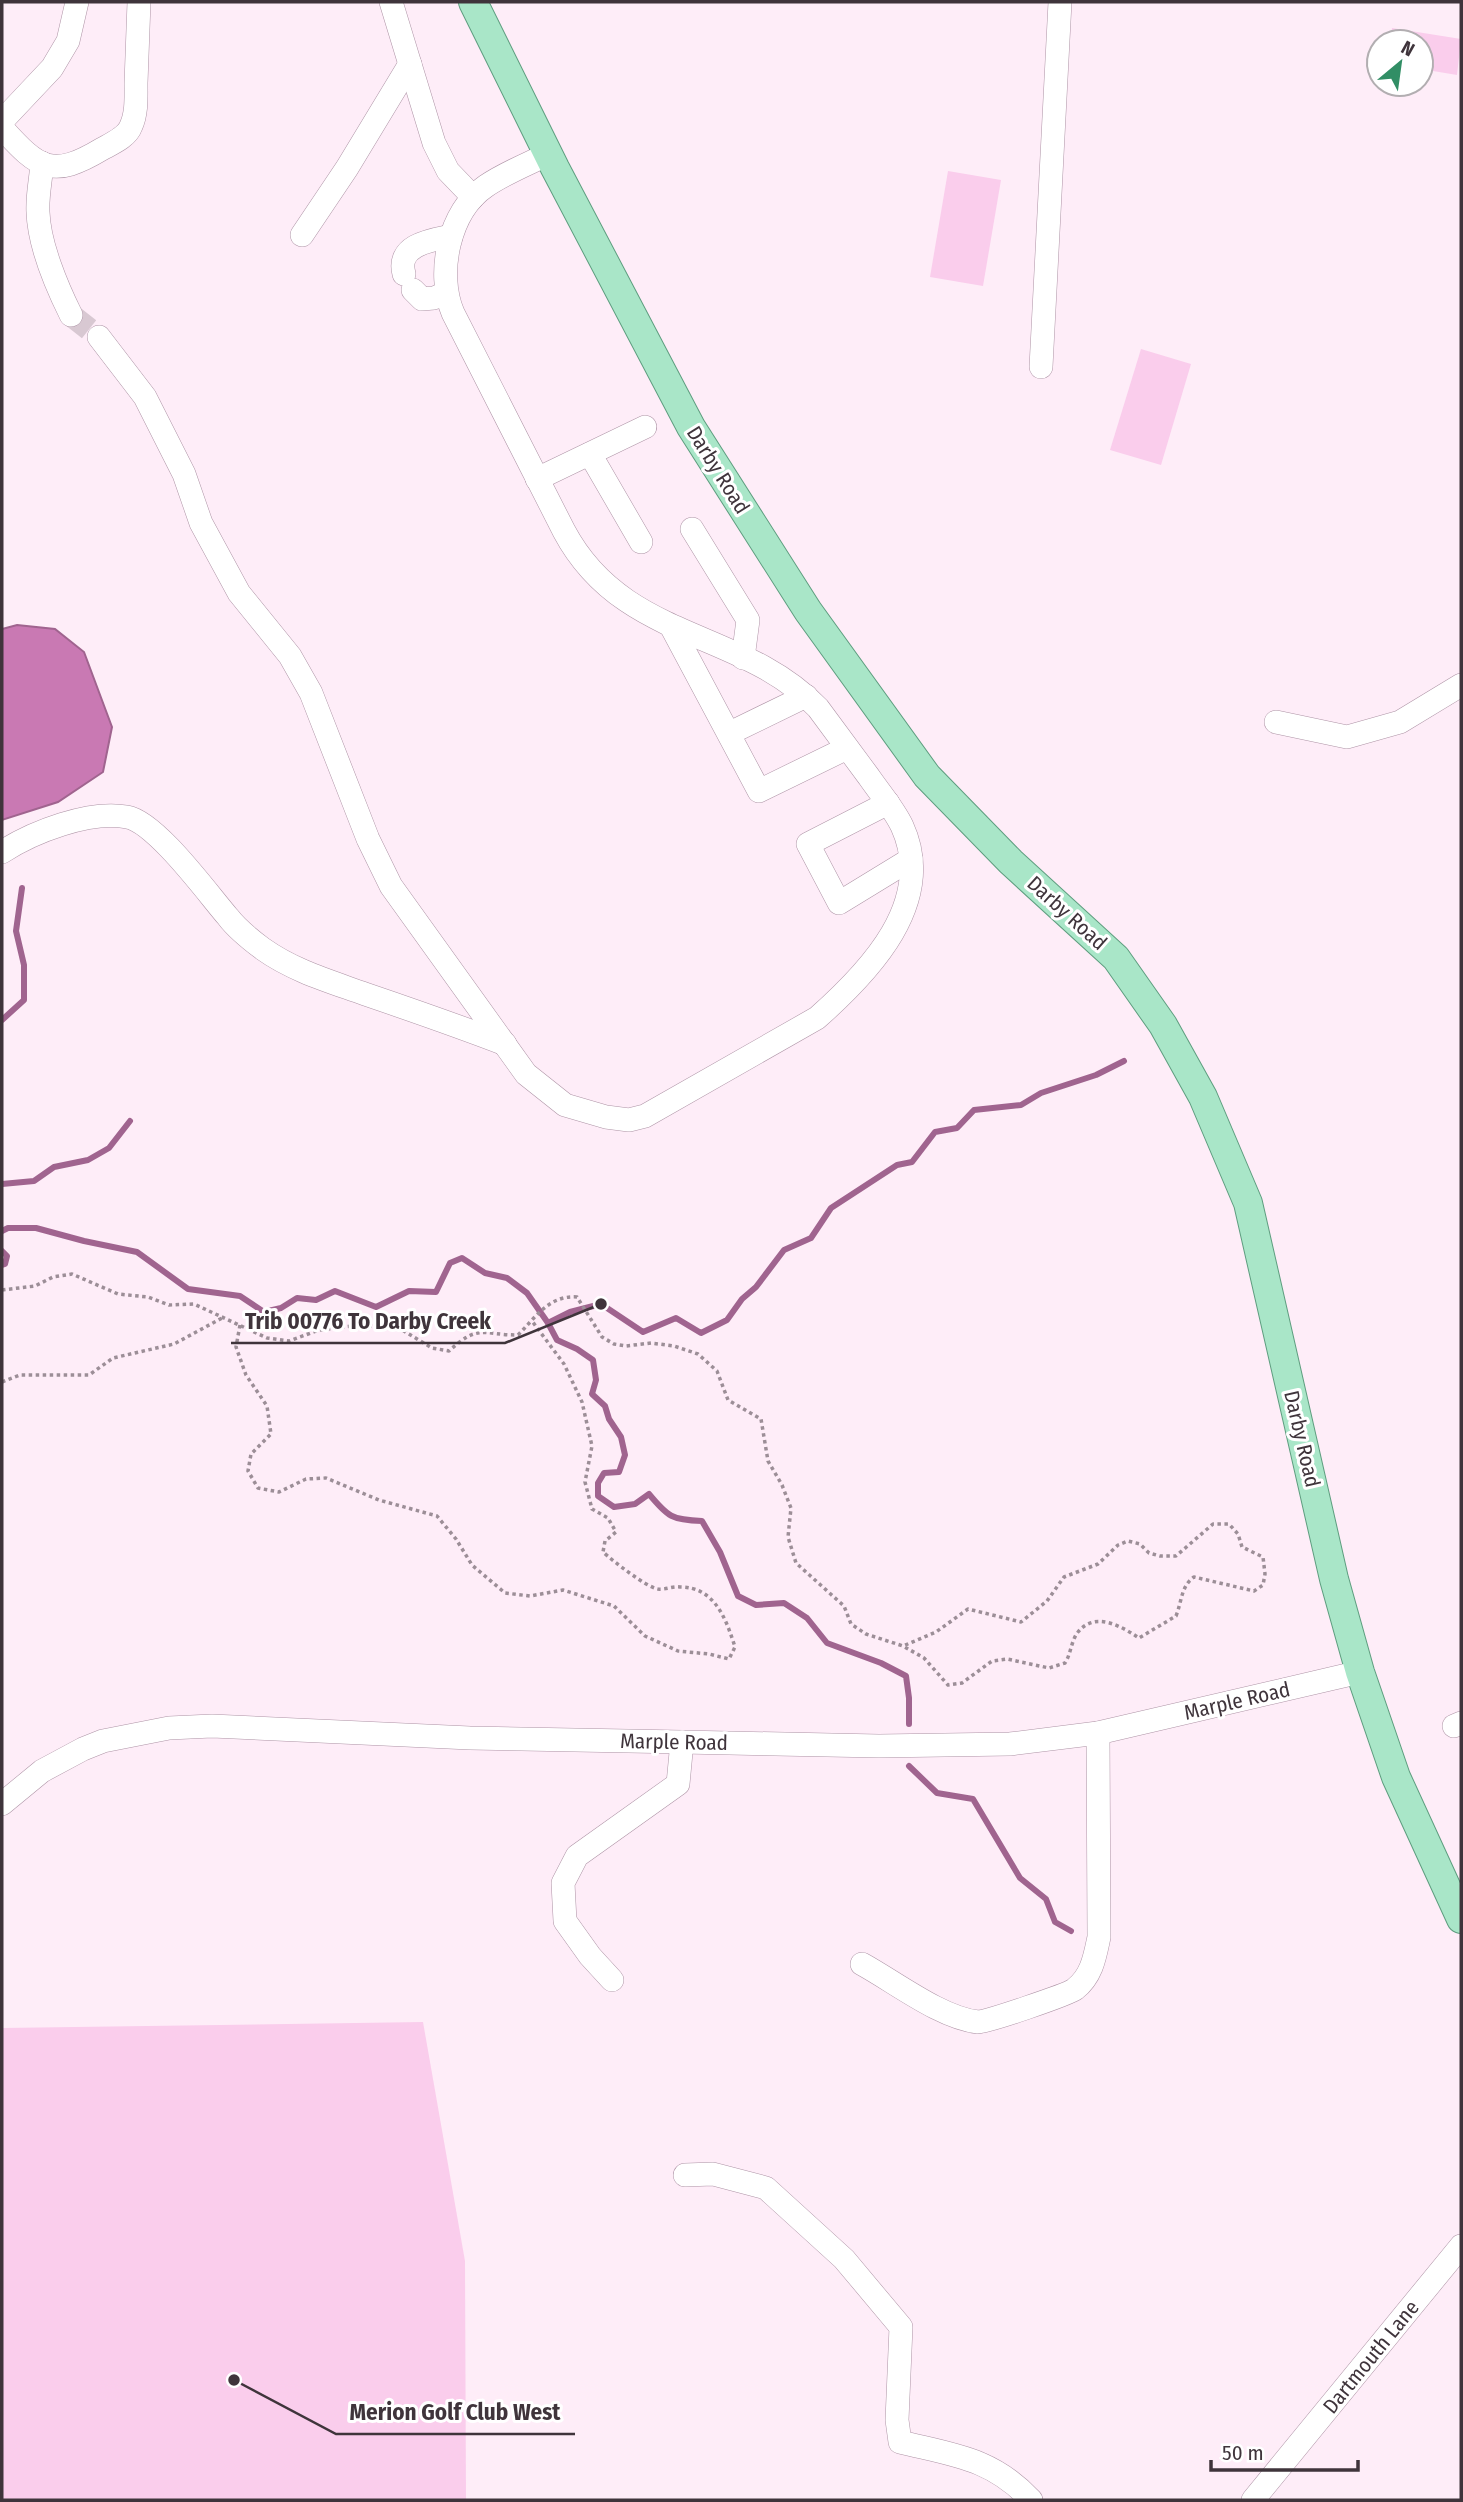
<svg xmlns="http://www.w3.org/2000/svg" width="1463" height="2502" viewBox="0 0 1463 2502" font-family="'Fira Sans Condensed',sans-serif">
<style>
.green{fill:#facdec}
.water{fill:#c979b3;stroke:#a0648f;stroke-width:2}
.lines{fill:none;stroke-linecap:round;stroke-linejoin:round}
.stream{stroke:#a0648f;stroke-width:6}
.minor-tunnel{stroke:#d8c8d2;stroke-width:23;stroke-dasharray:23 11;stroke-linecap:butt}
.minor-casing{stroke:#ae94a6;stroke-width:24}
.major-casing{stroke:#5e9d7f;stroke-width:30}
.path{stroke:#9c8e97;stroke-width:3.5;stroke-dasharray:3.5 3.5;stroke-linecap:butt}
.minor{stroke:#fff;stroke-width:23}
.major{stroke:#a9e6c8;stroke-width:28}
.labels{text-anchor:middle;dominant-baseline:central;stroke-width:6;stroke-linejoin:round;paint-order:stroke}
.street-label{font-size:21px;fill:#3f343b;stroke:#fff}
.leader{fill:none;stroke:#3f343b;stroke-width:2.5}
.callout-dot{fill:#3f343b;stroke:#fff;stroke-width:2.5}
.callout-label{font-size:23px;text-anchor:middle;font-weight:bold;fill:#3f343b;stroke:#fff;stroke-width:6;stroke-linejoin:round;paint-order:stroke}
</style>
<rect width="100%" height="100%" fill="#feedf8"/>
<!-- green -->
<g class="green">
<polygon points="1392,28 1461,39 1457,75 1421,69 1421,42 1390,42"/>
<polygon points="948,171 1001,180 983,286 930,277"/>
<polygon points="1141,349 1191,364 1161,465 1110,450"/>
<polygon points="423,2022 465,2261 466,2500 2,2500 2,2028"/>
</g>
<!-- water -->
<polygon class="water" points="17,625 55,629 84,652 112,727 103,772 58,802 2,820 2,629"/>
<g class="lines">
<!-- stream -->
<g class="stream">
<polyline points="2,1020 24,1000 24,965 16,931 22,888"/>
<polyline points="2,1184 34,1181 54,1167 88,1160 109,1148 130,1121"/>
<polyline points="2,1231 8,1228 36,1228 84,1241 137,1252 188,1289 240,1296 264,1312 281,1308 297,1298 316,1300 335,1291 376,1307 409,1291 436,1292 450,1263 462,1258 485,1273 507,1278 527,1293 548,1323 570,1312 601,1304 643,1332 676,1318 701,1333 727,1320 742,1299 756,1287 784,1250 811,1238 831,1208 897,1165 912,1162 935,1132 957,1128 974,1110 1021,1105 1041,1093 1096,1075 1124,1061"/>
<polyline points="2,1251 7,1256 5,1264 2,1265"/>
<path d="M548,1323L557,1340L577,1349L593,1360L596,1380L592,1394L605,1406L609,1419L621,1437L625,1455L619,1472L604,1473L598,1483V1496L614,1507L635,1504L649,1494C668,1517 672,1520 702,1521L720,1552L738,1596L756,1605L784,1603L807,1618L827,1643L881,1663L906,1676L909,1698V1724"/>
<polyline points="909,1766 937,1793 973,1799 1020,1878 1046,1899 1055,1922 1071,1931"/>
</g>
<!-- minor-tunnel -->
<polyline class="minor-tunnel" points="71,315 99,337"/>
<defs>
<g id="minor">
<polyline points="391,2 434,143 448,171 473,197"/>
<polyline points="2,121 52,68 68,41 77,2"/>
<path d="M2,128C39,169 52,179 102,149C113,143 127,137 131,126C137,113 136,97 136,83C137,56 138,29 139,2"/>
<path d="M42,163C41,179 37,196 38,212C39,244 57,287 71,315"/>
<polyline points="302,235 347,168 410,64"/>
<path d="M404,274C396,245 431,240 451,236"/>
<polyline points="413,290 422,299 434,298 446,293"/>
<path d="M99,337L145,397L184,474L201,523L239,593L290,656L311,693L368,839L391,886L526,1074L565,1105L606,1117L629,1120L645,1116L817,1018C869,972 937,902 902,826C894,809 880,793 869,777C852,754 835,731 818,708C741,628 623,642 564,531L453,313C436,273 449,211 486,186C505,173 528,164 548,154"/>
<polyline points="1041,367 1060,2"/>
<polyline points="590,454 641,542"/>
<polyline points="537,479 645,427"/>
<polyline points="692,529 748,620 743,658"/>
<polyline points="671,626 759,791 847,748"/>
<polyline points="1276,722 1347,737 1400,722 1461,685"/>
<polyline points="730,733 806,696"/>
<polyline points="888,803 808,844 839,903 911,859"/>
<path d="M2,852C33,832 89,810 127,817C156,822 208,894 228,917C237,929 251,940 263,949C294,971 329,981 365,994C412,1010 458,1026 505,1044"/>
<polyline points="1454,1726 1461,1723"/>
<polyline points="2,1804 42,1771 83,1749 103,1741 169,1728 212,1726 470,1738 682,1742 879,1746 1010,1744 1098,1733 1360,1672"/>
<path d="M862,1964C895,1982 941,2018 978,2022C984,2023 1069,1994 1075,1989C1092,1976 1095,1956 1099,1937L1098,1733"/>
<polyline points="612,1980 590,1956 565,1921 563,1883 577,1856 678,1784 682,1742"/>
<path d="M685,2175L713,2174L766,2188L844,2259L901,2327L897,2420L900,2442C953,2455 992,2458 1031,2500"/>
<polyline points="1253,2500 1461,2246"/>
</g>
<polyline id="major" points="473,2 555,168 691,427 808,611 927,776 1011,862 1116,958 1163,1025 1203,1097 1248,1203 1334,1579 1360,1672 1396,1777 1461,1919"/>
</defs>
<!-- minor casing -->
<use href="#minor" class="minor-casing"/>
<!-- major casing -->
<use href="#major" class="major-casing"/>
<!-- path -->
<g class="path">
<path d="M2,1290L35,1286L53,1277L72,1274L118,1294L148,1297L169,1305L194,1304L267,1338L289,1341L319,1330L361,1325L399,1328L432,1348L449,1351C480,1323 481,1335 518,1335C536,1317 549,1295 577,1297L602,1337L614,1344L626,1346L651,1343L674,1346L698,1354L717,1371L728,1400L761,1419L768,1461L782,1485L791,1508L788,1537L796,1563L844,1606L851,1624L866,1634L903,1646L936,1632L968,1609L1021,1622L1047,1601L1064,1577L1098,1564L1118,1545L1128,1541L1140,1544L1149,1553L1160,1556H1176L1213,1524H1229L1238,1534L1242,1547L1263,1557L1265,1574L1263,1585L1254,1591L1194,1577C1181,1586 1182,1601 1176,1616L1139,1638C1121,1626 1095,1611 1078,1632C1071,1641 1071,1654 1065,1663L1049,1668L1007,1659L992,1661L962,1683L948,1685L924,1658L903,1646"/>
<path d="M240,1325L236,1347L246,1375L267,1406L271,1434L251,1454L248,1471L258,1488L279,1492L306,1479L326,1478L379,1500L437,1516L456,1539L472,1565L505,1593L530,1596L563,1590L614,1606L645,1636L678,1651L709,1654L729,1659L735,1647C726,1619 715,1587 680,1587C673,1586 665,1590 658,1589C646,1587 613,1561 603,1552L605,1541L616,1532L608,1518L592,1509L585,1482L592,1446L582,1402L564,1364L532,1321"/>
<polyline points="2,1382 20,1375 89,1375 113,1358 174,1344 224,1317"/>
</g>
<!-- minor -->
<use href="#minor" class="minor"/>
<!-- major -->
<use href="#major" class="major"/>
</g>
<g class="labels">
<!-- street labels -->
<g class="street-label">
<text transform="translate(718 470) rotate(58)">Darby Road</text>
<text transform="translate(1067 913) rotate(42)">Darby Road</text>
<text transform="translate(1302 1439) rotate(77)">Darby Road</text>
<text transform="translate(1237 1701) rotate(-13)">Marple Road</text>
<text transform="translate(674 1742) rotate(1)">Marple Road</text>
<text transform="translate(1371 2357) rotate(-51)">Dartmouth Lane</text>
</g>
</g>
<!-- callouts -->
<path class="leader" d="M601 1304L505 1343H231M234 2380L336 2434H575"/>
<g class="callout-dot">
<circle cx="601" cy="1304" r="7"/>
<circle cx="234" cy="2380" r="7"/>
</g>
<g class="callout-label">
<text x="368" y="1329">Trib 00776 To Darby Creek</text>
<text x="455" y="2420">Merion Golf Club West</text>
</g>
<!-- border -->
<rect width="1463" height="2502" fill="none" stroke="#3f343b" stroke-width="7"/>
<!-- north arrow -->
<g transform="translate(1400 63) rotate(29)"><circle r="33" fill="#ffffff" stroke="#b2aeb1" stroke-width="2"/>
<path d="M0-5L12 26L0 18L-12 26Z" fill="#318e65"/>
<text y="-10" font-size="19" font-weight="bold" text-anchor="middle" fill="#3f343b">N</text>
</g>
<!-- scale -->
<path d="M1211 2460v10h147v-10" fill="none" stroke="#3f343b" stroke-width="3.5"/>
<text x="1222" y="2460" font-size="21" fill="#3f343b" stroke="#ffffff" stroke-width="5" paint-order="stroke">50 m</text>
</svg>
